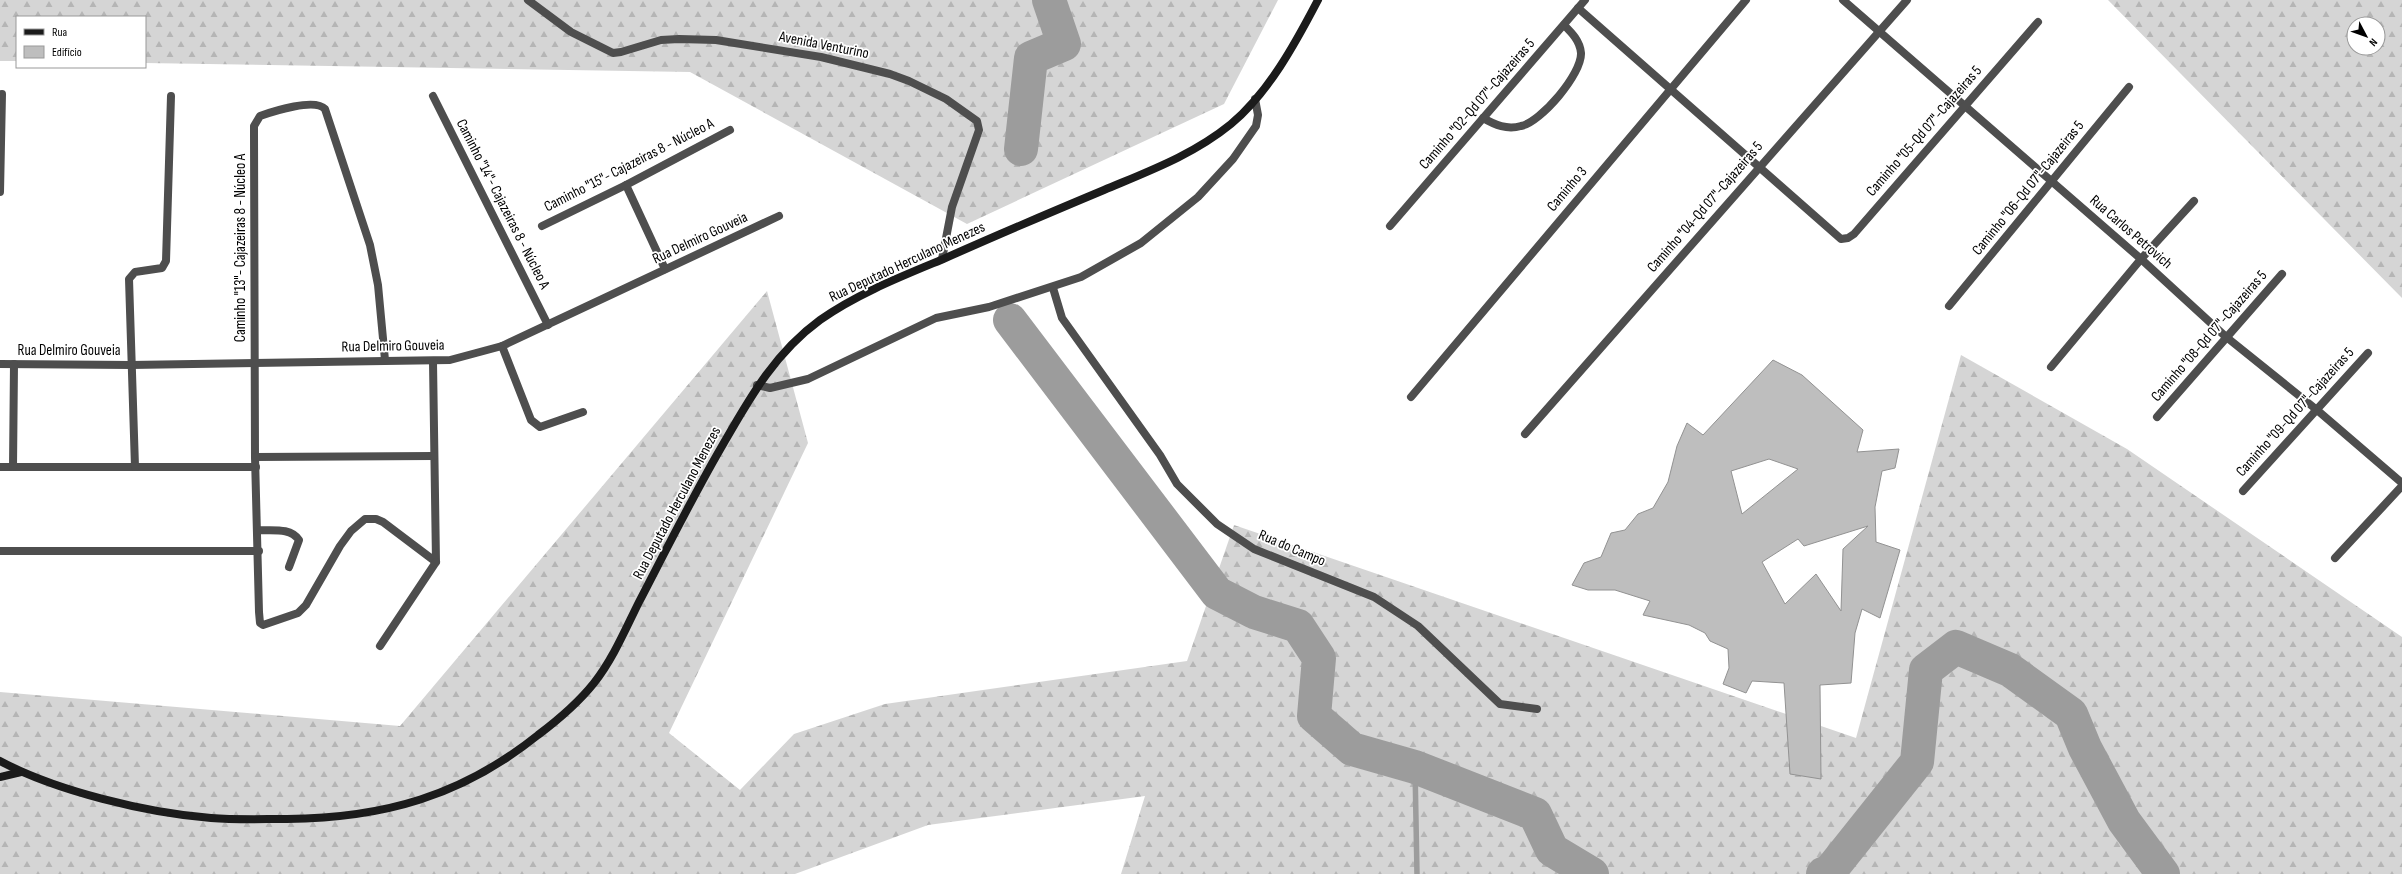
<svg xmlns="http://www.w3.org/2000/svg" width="2402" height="874" viewBox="0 0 2402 874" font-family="'Sofia Sans Condensed',sans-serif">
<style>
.forest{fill:url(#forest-firs);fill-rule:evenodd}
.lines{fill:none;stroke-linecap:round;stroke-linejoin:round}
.stream{stroke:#9c9c9c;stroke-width:5.5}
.river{stroke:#9c9c9c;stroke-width:34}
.building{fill:#bebebe;stroke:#929292;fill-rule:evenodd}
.service{stroke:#4e4e4e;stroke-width:8}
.minor{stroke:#4e4e4e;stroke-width:8}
.secondary{stroke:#1b1b1b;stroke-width:8}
.labels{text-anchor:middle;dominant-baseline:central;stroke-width:3.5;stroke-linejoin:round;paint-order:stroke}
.street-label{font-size:15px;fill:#000;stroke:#fff}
</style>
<defs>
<pattern id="forest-firs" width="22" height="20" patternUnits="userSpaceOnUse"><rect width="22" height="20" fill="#d5d5d5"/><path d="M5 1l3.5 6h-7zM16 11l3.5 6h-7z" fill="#b5b5b5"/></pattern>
</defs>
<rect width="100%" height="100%" fill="#fff"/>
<!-- forest -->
<g class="forest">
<polygon points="0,0 1278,0 1224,104 967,224 690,72 145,63 145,17 17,17 17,61 0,61"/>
<path d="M2108,0H2402V298ZM2354,24H2378V48H2354Z"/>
<polygon points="767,291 808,443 669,733 740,790 794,734 885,704 1187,661 1234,525 1856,738 1961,355 2127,449 2402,637 2402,874 1121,874 1145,796 928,825 795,874 0,874 0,692 400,726"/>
</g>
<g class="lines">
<!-- stream -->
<polyline class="stream" points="1415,767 1417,874"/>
<!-- river -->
<g class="river">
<polyline points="1021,149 1031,58 1064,44 1049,0"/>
<polyline points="1010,320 1217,593 1254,612 1298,626 1319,658 1314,716 1352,749 1415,767 1535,814 1552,850 1592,874"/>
<polyline points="1823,874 1830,871 1917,762 1926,670 1956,647 2010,670 2071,714 2085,748 2124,821 2163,874"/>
</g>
</g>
<!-- building -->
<path class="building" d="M1773,360L1802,375L1863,430L1857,452L1899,449L1895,468L1882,471L1875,507L1876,542L1900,550L1880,618L1862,609L1855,633L1851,683L1820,685L1821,779L1790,774L1784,683L1752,681L1746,693L1723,684L1729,668L1728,649L1710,641L1705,633L1689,625L1643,615L1650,601L1615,590H1588L1572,585L1584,563L1601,557L1611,533L1625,530L1638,514L1653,508L1668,482L1677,446L1687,423L1703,435ZM1769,459L1798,469L1742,514L1731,471ZM1868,526L1843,549L1841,611L1816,574L1785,604L1762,562L1798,539L1804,546Z"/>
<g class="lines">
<!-- service -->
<g class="service">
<polyline points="433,96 548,325"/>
<polyline points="542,226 626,185 730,130"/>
<path d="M258,530C272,531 290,527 299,540L289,567"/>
</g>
<!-- minor -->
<g class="minor">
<polyline points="528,0 571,32 613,53 621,52 661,40 679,39 716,40 821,57 890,74 909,81 946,99 977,121 979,130 952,207 942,259"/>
<polyline points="1843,0 2141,259 2225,336 2317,410 2402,483"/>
<polyline points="1578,8 1841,239 1848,238 1854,234 2038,22"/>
<path d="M1483,118C1495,125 1507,130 1521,126C1541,122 1582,74 1581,53C1580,41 1572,33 1564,25"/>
<polyline points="626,185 665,269"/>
<polyline points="0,192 2,94"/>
<polyline points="1390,226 1585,0"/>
<polyline points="1053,288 1062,318 1160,455 1177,484 1217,524 1254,549 1374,597 1418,626 1500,704 1537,709"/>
<polyline points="1949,306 2129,87"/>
<polyline points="502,346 531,420 540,427 583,412"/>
<path d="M385,360L378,285L370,245L325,109C315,98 274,111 260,116L254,126V134L255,457L259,612L260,623L263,625L298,613L306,605L340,546L351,531L365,519H376L383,522L436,562L433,362"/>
<polyline points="0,364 131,365 450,360 502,346 779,216"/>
<polyline points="2051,367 2141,259 2194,201"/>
<polyline points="757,385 770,388 808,379 936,318 989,307 1081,277 1141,243 1198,197 1233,159 1256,126 1258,115 1255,99"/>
<polyline points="1411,397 1746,0"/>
<polyline points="2157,417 2282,274"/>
<polyline points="1525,434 1907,0"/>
<polyline points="255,457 434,456"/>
<polyline points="0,467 256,467"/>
<polyline points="13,467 14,364"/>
<polyline points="135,467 129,279 135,272 162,268 166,261 171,96"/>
<polyline points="2243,491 2368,353"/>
<polyline points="0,551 259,551"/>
<polyline points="2335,558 2402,486"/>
<polyline points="380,646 436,562"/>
</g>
<!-- secondary -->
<g class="secondary">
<path d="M0,761C56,791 147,813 211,818C236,820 262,819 287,819C384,818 462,796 538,735C558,720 578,703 594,683C613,659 625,630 639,602C665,552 690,502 718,453C747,403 772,355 820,320C857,294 900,277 941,260C995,236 1049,213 1104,190C1149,171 1193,155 1231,124C1269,92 1295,44 1318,0"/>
<polyline points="0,777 21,772"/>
</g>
</g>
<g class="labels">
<!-- street labels -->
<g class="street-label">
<text transform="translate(824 45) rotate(11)">Avenida Venturino</text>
<text transform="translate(1477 104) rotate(-49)">Caminho "02-Qd 07"-Cajazeiras 5</text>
<text transform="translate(1924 131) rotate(-49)">Caminho "05-Qd 07"-Cajazeiras 5</text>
<text transform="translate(629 165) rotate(-27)">Caminho "15"- Cajazeiras 8 - Núcleo A</text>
<text transform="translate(2028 188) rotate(-51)">Caminho "06-Qd 07"-Cajazeiras 5</text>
<text transform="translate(1567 189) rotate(-50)">Caminho 3</text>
<text transform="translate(503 204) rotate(63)">Caminho "14"- Cajazeiras 8 - Núcleo A</text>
<text transform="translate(1705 207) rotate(-49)">Caminho "04-Qd 07"-Cajazeiras 5</text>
<text transform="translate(2131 232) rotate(41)">Rua Carlos Petrovich</text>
<text transform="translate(700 238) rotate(-25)">Rua Delmiro Gouveia</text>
<text transform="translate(240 248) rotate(-90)">Caminho "13"- Cajazeiras 8 - Núcleo A</text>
<text transform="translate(907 262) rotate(-25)">Rua Deputado Herculano Menezes</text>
<text transform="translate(2209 336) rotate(-49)">Caminho "08-Qd 07"-Cajazeiras 5</text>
<text transform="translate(393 346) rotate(-1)">Rua Delmiro Gouveia</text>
<text x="69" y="350">Rua Delmiro Gouveia</text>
<text transform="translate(2295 412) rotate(-48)">Caminho "09-Qd 07"-Cajazeiras 5</text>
<text transform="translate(677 503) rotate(-62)">Rua Deputado Herculano Menezes</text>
<text transform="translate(1292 548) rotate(23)">Rua do Campo</text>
</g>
</g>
<!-- legend -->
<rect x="16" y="16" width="130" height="52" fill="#ffffff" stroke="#999999"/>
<rect x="24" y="29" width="20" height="6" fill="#1b1b1b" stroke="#999999"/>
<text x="52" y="36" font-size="12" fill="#000000">Rua</text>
<rect x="24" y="46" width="20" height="12" fill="#bebebe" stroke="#999999"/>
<text x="52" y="56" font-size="12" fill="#000000">Edifício</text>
<!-- north arrow -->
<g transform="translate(2366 36) rotate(131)"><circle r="19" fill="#ffffff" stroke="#999999"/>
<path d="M0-3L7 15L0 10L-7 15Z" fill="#000000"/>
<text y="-6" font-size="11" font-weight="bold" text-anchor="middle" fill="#000000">N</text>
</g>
</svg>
